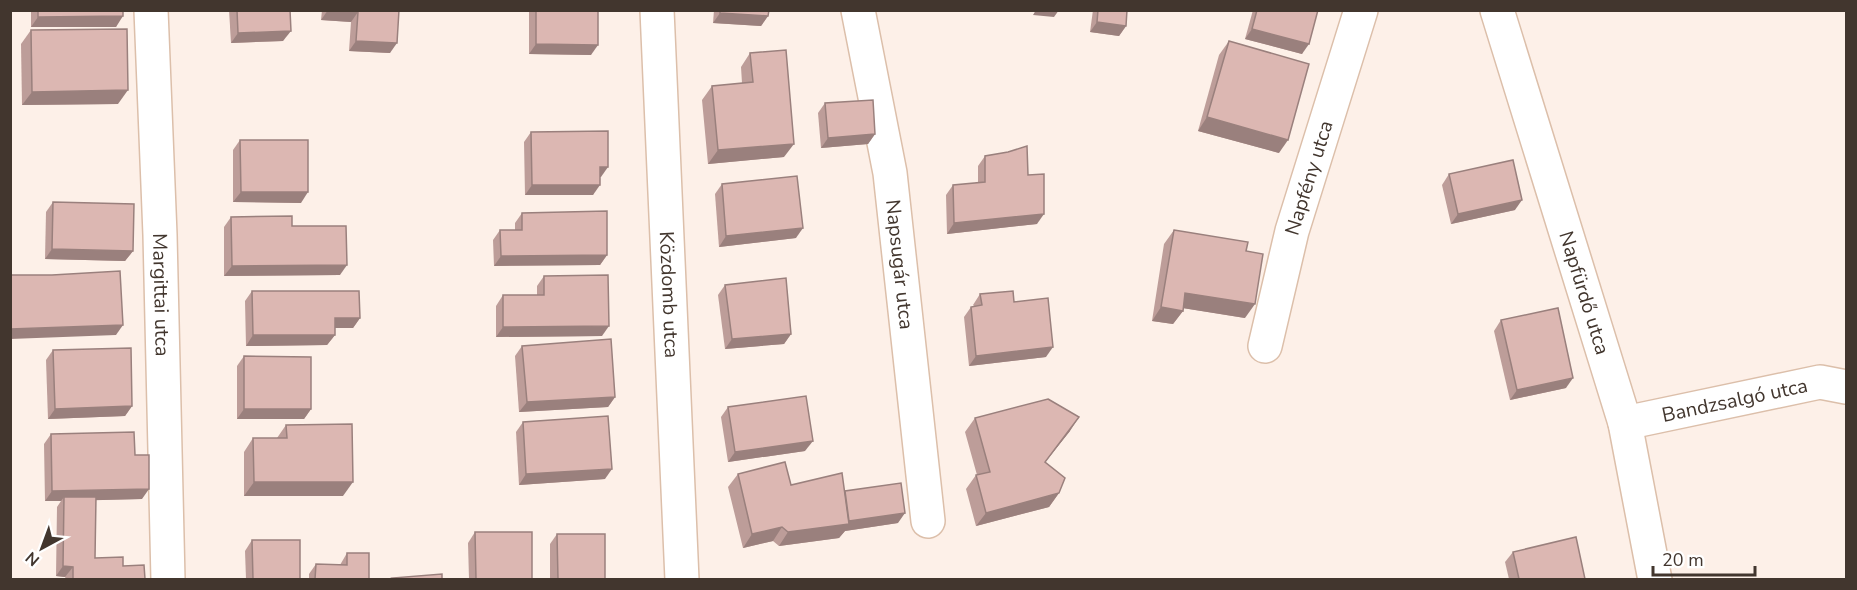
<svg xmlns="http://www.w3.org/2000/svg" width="1857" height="590" viewBox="0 0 1857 590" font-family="'Nunito Sans',sans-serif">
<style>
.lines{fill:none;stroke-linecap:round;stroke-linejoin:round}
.street-casing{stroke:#dcbfaa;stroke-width:36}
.street{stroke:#fff;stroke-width:33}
.wall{fill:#bd9d99}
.shaded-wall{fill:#9a807d}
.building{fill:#dcb7b2;stroke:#9a807d;stroke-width:1.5}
.labels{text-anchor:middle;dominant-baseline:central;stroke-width:4.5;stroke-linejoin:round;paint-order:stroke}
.street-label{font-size:20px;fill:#42362e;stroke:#fff}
</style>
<rect width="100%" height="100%" fill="#fdf0e8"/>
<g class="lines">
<defs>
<g id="street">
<path id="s1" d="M151,10L160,235L168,580"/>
<path id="s2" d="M657,10L682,580"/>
<path id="s3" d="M858,10L890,173L928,521"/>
<path id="s4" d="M1497,10L1625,423L1655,580"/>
<path id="s5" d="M1265,346L1292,231L1361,10"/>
<path id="s6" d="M1625,423L1820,382L1846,387"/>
</g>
</defs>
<!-- street casing -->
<use href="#street" class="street-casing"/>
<!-- street -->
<use href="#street" class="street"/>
</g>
<!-- wall -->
<g class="wall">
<polygon points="31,10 123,10 116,27 31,27"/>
<polygon points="229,10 290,10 283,41 231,43"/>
<polygon points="322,10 399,10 390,53 349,51 351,22 321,20"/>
<polygon points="529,10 598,10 591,55 529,54"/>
<polygon points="714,10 769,10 768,16 761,26 713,23"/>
<polygon points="1093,10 1127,10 1126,26 1119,36 1090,32"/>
<polygon points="1253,10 1318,10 1302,54 1245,39"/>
<polygon points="31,30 118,104 22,105 21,44"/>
<polygon points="1229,41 1279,153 1198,131 1219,55"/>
<polygon points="750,53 784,157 708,164 702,100 712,86 742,83 741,67"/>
<polygon points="825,103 875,134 868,144 821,148 818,113"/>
<polygon points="531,132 601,177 600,177 593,195 525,195 524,142"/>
<polygon points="240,140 301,203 233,202 233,150"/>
<polygon points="985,156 1028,175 1037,224 947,234 946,195 953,185 978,183 978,166"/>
<polygon points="1449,174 1515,210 1451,224 1442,185"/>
<polygon points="722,184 796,238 719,247 715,194"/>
<polygon points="53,202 133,251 125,261 45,259 46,212"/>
<polygon points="522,213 607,255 600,265 494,266 493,240 500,230 515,230 515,223"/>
<polygon points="231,217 292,226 340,275 224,276 224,227"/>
<polygon points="1174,230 1246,251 1245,318 1183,308 1183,311 1173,324 1152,321 1164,244"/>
<polygon points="544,276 602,336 496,337 496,306 503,295 537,295 537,286"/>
<polygon points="725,285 791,334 784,344 725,349 718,295"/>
<polygon points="252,291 360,318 353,328 335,328 335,335 327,345 246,346 245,301"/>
<polygon points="980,294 1014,302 1046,357 969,366 964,317 971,307 974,306 973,305"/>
<polygon points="1501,320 1566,388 1510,400 1494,331"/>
<polygon points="522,346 615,397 608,407 519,412 515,356"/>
<polygon points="53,350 132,406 125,416 48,419 46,360"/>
<polygon points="244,356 311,409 304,419 237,419 237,366"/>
<polygon points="728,407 805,451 728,462 721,417"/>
<polygon points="975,418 1070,431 1045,462 1059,493 1049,507 976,526 966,489 976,475 977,475 965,432"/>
<polygon points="523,422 605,479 519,485 516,432"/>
<polygon points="286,425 343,496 244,496 244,452 253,438 277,438"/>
<polygon points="51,434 135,455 142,499 96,500 95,558 123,566 145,579 66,579 65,577 56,576 57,507 61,501 45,501 44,444"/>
<polygon points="738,474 791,485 845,491 898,523 845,531 839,538 779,546 773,541 743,548 728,487"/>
<polygon points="475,532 532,579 469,579 468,543"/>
<polygon points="557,534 605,579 550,579 550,544"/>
<polygon points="252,540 300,579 246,579 245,551"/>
<polygon points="1513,552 1585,579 1509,579 1505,562"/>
<polygon points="347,553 369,579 309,579 309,574 316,564 340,565"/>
</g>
<!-- shaded-wall -->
<g class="shaded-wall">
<polygon points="328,10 340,10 358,12 351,22 321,20"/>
<polygon points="1036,10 1059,10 1054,17 1033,15"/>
<polygon points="720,13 768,16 761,26 713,23"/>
<polygon points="123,16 116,27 31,27 38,17"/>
<polygon points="1097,22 1126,26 1119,36 1090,32"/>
<polygon points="1252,29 1309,44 1302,54 1245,39"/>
<polygon points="291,31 283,41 231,43 238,33"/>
<polygon points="356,41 397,43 390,53 349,51"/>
<polygon points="536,44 598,45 591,55 529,54"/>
<polygon points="128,90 118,104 22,105 32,92"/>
<polygon points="1207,117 1288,140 1279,153 1198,131"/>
<polygon points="875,134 868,144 821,148 828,138"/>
<polygon points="794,144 784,157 708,164 718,150"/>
<polygon points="600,167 608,167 601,177 593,177"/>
<polygon points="532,185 600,185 593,195 525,195"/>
<polygon points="241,192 308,192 301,203 233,202"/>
<polygon points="1522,200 1515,210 1451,224 1458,214"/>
<polygon points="1044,214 1037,224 947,234 954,223"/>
<polygon points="803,228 796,238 719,247 726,236"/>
<polygon points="52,249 133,251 125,261 45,259"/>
<polygon points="607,255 600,265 494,266 501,256"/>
<polygon points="347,265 340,275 224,276 232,266"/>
<polygon points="1185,293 1255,304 1245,318 1176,307"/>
<polygon points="1161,307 1183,311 1173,324 1152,321"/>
<polygon points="335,318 360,318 353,328 327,328"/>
<polygon points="123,325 116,335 10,339 10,329"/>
<polygon points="609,326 602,336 496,337 503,327"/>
<polygon points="791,334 784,344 725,349 732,339"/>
<polygon points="253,335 335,335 327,345 246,346"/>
<polygon points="1053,347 1046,357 969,366 976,356"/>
<polygon points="1573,378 1566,388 1510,400 1517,390"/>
<polygon points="615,397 608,407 519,412 527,402"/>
<polygon points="132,406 125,416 48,419 55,409"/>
<polygon points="244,409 311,409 304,419 237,419"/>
<polygon points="1079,417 1070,431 1035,475 1045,462"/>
<polygon points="813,441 805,451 728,462 735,452"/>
<polygon points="612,469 605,479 519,485 526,474"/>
<polygon points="254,482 353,482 343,496 244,496"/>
<polygon points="149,489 142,499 64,501 64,497 61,501 45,501 52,491"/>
<polygon points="1059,493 1049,507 976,526 986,513"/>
<polygon points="905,513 898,523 845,531 839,538 779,546 788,532 846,521"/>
<polygon points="782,527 773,541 743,548 752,534"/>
<polygon points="63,566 73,567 65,577 56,576"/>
</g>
<!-- building -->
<g class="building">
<polygon points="38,10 123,10 123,16 38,17"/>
<polygon points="237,10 290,10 291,31 238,33"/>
<polygon points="340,10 399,10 397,43 356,41 358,12"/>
<polygon points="536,10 598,10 598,45 536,44"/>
<polygon points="720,10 769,10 768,16 720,13"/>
<polygon points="1098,10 1127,10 1126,26 1097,22"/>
<polygon points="1257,10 1318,10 1309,44 1252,29"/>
<polygon points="127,29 128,90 32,92 31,30"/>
<polygon points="1229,41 1309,64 1288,140 1207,117"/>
<polygon points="786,50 794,144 718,150 712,86 753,82 750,53"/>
<polygon points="873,100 875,134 828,138 825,103"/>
<polygon points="608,131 608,167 600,167 600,185 532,185 531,132"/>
<polygon points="240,140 308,140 308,192 241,192"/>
<polygon points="1027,146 1028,175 1044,174 1044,214 954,223 953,185 985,182 985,156 1008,152"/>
<polygon points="1513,160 1522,200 1458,214 1449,174"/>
<polygon points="797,176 803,228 726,236 722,184"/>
<polygon points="53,202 134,204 133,251 52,249"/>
<polygon points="607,211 607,255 501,256 500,230 522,230 522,213"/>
<polygon points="292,216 292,226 346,226 347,265 232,266 231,217"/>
<polygon points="1174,230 1248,242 1246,251 1263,254 1255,304 1185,293 1183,311 1161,307"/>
<polygon points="120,271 123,325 10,329 10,275 52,275"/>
<polygon points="608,275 609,326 503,327 503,295 544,295 544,276"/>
<polygon points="786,278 791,334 732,339 725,285"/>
<polygon points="252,291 359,291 360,318 335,318 335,335 253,335"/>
<polygon points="1013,291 1014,302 1048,298 1053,347 976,356 971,307 982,305 980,294"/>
<polygon points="1558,308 1573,378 1517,390 1501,320"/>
<polygon points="611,339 615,397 527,402 522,346"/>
<polygon points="131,348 132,406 55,409 53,350"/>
<polygon points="244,356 311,357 311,409 244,409"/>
<polygon points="806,396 813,441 735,452 728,407"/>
<polygon points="1048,399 1079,417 1045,462 1065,478 1059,493 986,513 976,475 990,472 975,418"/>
<polygon points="608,416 612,469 526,474 523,422"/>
<polygon points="352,424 353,482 254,482 253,438 287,438 286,425"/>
<polygon points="134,432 135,455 149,455 149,489 52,491 51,434"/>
<polygon points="785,462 791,485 842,473 849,524 788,532 782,527 752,534 738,474"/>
<polygon points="901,483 905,513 849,521 845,491"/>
<polygon points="64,497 96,497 95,558 123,557 123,566 144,565 145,579 73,579 73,567 63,566"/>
<polygon points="475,532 532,532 532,579 476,579"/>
<polygon points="557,534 605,534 605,579 558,579"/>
<polygon points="1576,537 1585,579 1519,579 1513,552"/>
<polygon points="252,540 300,540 300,579 253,579"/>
<polygon points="347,553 369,553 369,579 315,579 316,564 347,565"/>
<polygon points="442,574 442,579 393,579 392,578"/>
</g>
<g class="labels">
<!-- street labels -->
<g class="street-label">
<text stroke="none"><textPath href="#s5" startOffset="174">Napfény utca</textPath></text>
<text stroke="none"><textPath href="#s3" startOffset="258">Napsugár utca</textPath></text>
<text stroke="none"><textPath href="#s4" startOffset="296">Napfürdő utca</textPath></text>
<text stroke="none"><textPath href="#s1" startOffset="285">Margittai utca</textPath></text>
<text stroke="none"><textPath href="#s2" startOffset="285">Közdomb utca</textPath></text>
<text stroke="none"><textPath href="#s6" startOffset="112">Bandzsalgó utca</textPath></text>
</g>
</g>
<!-- border -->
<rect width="1857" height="590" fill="none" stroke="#42362e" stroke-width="24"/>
<!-- north arrow -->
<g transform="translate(42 548) rotate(221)" stroke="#ffffff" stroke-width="4.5" paint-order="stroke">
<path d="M0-4.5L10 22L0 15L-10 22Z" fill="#42362e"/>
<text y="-9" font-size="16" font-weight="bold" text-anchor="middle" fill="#42362e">N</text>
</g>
<!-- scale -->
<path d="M1653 566v9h102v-9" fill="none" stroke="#42362e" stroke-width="3"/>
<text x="1662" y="566" font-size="18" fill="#42362e" stroke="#ffffff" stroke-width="4.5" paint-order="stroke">20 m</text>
</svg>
